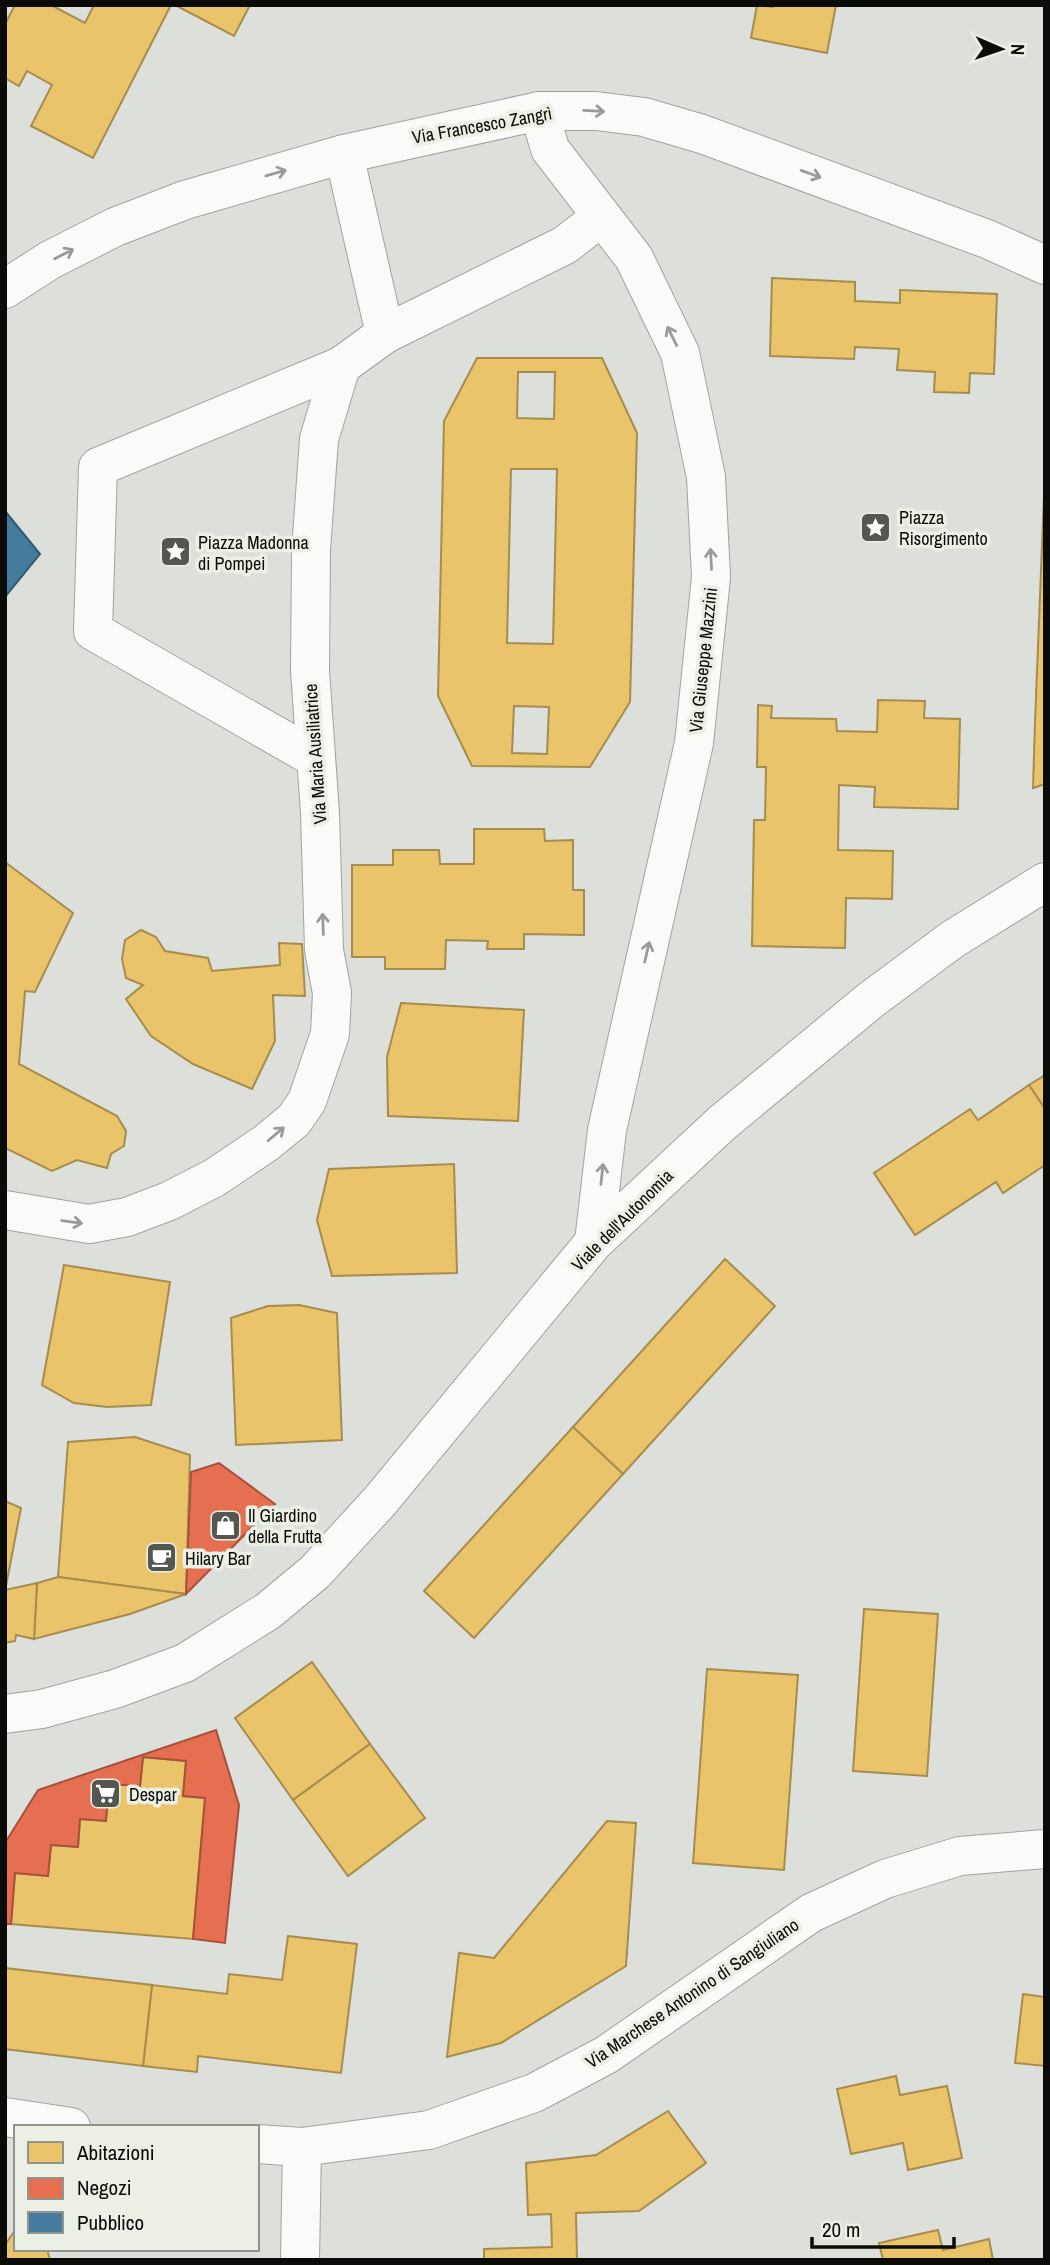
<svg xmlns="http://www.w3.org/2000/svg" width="1050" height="2265" viewBox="0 0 1050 2265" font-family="'Archivo Narrow',sans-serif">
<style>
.homes{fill:#e9c46a;stroke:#a68d4d;stroke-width:2;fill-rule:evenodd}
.shops{fill:#e76f51;stroke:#a5513b;stroke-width:2}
.public{fill:#457b9d;stroke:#345a71;stroke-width:2}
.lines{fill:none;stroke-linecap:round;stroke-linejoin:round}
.minor-casing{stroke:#a2a39f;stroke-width:40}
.secondary-casing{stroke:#a2a39f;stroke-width:40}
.minor{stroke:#fafaf9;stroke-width:38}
.secondary{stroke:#fafaf9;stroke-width:38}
.oneway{stroke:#9a9b99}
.labels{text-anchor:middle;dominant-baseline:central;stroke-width:7;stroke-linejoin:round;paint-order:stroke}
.street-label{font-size:18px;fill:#0b0c09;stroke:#ebefe4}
.poi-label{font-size:18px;fill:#0b0c09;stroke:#ebefe4;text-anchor:start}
</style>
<rect width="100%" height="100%" fill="#dddfda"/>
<!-- homes -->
<g class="homes">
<polygon points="15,5 51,5 85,23 94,5 171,5 93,158 31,126 52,85 27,71 19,86 5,78 5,24"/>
<polygon points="175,5 250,5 234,36"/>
<polygon points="757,5 773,7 774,5 836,5 827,53 751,38"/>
<polygon points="772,278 855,282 855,301 900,303 900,290 997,294 994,374 970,373 969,393 934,392 935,372 897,370 899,349 855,347 854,359 770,356"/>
<path d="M477,358H602L637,433L630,702L590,767L472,766L438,696L444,421ZM518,372H555L554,419L517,418ZM511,469H557L553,644L507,643ZM514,706L549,707L547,754L512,753Z"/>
<polygon points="1045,470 1045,784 1033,788 1035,722"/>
<polygon points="878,700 925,701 924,718 960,719 958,809 874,807 875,787 839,785 838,850 893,851 892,899 846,898 845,948 752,946 754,820 765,820 766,767 757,767 758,705 772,706 771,718 836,719 837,731 877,732"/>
<polygon points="474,829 544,829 545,841 573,840 573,890 584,890 584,935 524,934 524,949 487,949 488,941 446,940 445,969 385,969 385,957 352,957 352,865 393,865 393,850 439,850 440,864 474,864"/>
<polygon points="5,862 73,913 35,992 25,991 19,1064 117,1116 126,1131 124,1146 111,1154 107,1168 77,1160 52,1171 5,1148"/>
<polygon points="141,930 156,937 165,951 208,958 212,971 280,965 279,943 302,944 305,996 273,995 275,1041 252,1089 193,1064 151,1036 126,999 143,985 126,978 122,959 125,940"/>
<polygon points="401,1003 524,1010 518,1121 388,1116 387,1057"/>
<polygon points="1045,1075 1045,1109 1029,1085"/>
<polygon points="1029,1085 1045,1109 1045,1165 1003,1193 996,1182 915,1235 874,1173 970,1109 978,1120"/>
<polygon points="454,1164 457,1273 332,1276 317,1220 329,1169"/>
<polygon points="725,1259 775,1306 623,1474 573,1427"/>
<polygon points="64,1265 170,1282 151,1405 107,1407 74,1403 42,1385"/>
<polygon points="299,1305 337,1313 342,1440 236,1445 231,1318 268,1306"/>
<polygon points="573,1427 623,1474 474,1638 424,1591"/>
<polygon points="135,1437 190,1455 186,1594 58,1577 68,1442"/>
<polygon points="5,1501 21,1508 5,1591"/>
<polygon points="58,1577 186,1594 130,1614 34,1639 37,1583"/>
<polygon points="37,1583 34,1639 16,1635 15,1641 5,1643 5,1590"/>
<polygon points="864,1609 938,1614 927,1776 853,1771"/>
<polygon points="312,1662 370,1744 293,1800 235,1718"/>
<polygon points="707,1669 798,1675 784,1870 693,1863"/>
<polygon points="370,1744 425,1818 348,1876 293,1800"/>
<polygon points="143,1757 186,1761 183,1796 205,1798 193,1939 11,1924 15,1873 48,1876 51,1845 78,1847 80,1819 106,1821 109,1784 140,1786"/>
<polygon points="607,1821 636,1823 626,1966 501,2043 447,2057 459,1953 494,1958"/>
<polygon points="288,1936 357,1944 341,2073 198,2056 197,2072 143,2066 152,1985 227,1994 229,1974 282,1980"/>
<polygon points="5,1968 152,1985 143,2066 5,2049"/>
<polygon points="1023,1994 1045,1997 1045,2066 1015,2063"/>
<polygon points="896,2076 900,2095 947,2086 962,2158 908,2170 903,2143 851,2154 837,2089"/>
<polygon points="668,2111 706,2163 639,2211 576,2213 577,2260 484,2260 484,2249 552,2247 551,2214 528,2215 526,2163 596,2155"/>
<polygon points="15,2230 16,2249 47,2249 50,2260 5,2260 5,2245"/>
<polygon points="938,2230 943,2250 989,2239 993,2260 883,2260 879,2243"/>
</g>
<!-- shops -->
<g class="shops">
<polygon points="219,1463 275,1504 186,1594 191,1472"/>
<polygon points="216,1730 239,1805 225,1943 193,1939 205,1798 183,1796 186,1761 143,1757 140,1786 109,1784 106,1821 80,1819 78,1847 51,1845 48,1876 15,1873 11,1924 5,1924 5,1843 38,1790"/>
</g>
<!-- public -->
<polygon class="public" points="5,511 40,554 5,597"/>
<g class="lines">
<defs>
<g id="minor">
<polyline points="539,111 550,149 634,258 680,353 706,477 711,577 694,743 607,1130 594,1242"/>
<polyline points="344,154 385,334"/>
<polyline points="5,289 50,260 115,227 185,200 344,154 539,111 596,111 644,117 702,134 987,239 1045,265"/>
<polyline points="315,758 93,631 98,467 341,366"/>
<polyline points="5,1210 89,1224 127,1217 169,1201 214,1178 266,1143 294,1120 307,1101 330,1034 332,993 324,950 320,813 310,671 311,550 319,439 341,366 385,334 565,245 601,217"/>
<polyline points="5,1714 42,1709 115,1689 185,1663 268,1611 315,1572 380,1501 594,1242 722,1123 872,999 953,939 1045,882"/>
<polyline points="300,2260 302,2147"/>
</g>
<g id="secondary">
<polyline points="5,2117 71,2127"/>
<polyline points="257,2144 302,2147 429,2130 534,2093 606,2055 811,1913 885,1879 960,1856 1045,1849"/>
</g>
</defs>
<!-- minor casing -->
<use href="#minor" class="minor-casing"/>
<!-- secondary casing -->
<use href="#secondary" class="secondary-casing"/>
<!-- minor -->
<use href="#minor" class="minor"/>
<!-- secondary -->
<use href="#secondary" class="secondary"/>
</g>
<!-- one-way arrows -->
<defs><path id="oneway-shaft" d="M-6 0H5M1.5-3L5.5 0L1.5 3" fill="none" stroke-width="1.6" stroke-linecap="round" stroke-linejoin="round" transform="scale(1.75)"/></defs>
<g class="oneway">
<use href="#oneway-shaft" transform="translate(594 111) rotate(3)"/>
<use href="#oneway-shaft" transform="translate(276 173) rotate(-16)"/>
<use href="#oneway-shaft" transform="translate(811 174) rotate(20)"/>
<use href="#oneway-shaft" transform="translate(64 254) rotate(-27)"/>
<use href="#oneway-shaft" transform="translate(672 336) rotate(-116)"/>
<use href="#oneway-shaft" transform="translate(711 559) rotate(-93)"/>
<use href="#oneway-shaft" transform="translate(323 924) rotate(-92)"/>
<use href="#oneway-shaft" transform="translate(647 952) rotate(-77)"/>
<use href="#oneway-shaft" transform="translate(276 1134) rotate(-40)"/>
<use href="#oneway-shaft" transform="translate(602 1174) rotate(-84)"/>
<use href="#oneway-shaft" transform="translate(72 1222) rotate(8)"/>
</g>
<!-- icons -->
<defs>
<symbol id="sight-square" viewBox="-11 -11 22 22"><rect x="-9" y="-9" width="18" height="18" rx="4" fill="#545652" stroke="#ebefe4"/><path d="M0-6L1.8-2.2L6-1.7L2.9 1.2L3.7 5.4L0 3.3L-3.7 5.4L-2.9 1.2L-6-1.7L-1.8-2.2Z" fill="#fff"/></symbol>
<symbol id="shop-square" viewBox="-11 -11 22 22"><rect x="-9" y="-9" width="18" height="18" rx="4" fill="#545652" stroke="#ebefe4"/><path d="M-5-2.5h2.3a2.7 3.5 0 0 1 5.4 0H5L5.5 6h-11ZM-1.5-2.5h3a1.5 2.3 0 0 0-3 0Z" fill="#fff"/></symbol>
<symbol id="cafe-square" viewBox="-11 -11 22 22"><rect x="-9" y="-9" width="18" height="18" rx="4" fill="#545652" stroke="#ebefe4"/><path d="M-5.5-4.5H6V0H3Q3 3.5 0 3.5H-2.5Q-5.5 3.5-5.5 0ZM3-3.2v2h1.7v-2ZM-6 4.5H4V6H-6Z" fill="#fff"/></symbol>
<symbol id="supermarket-square" viewBox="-11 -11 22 22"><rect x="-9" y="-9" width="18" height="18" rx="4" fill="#545652" stroke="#ebefe4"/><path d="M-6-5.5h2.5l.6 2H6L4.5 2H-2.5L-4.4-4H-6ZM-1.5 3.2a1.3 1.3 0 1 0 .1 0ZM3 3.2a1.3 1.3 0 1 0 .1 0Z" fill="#fff"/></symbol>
</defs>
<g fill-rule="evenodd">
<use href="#sight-square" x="858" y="510" width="35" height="35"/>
<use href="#sight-square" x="158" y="534" width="35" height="35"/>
<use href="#shop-square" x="208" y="1508" width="35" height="35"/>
<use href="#cafe-square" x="144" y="1540" width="35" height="35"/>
<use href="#supermarket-square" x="88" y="1776" width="35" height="35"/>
</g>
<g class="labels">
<!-- street labels -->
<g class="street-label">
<text transform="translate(482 125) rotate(-10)">Via Francesco Zangrì</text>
<text transform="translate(703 660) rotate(-84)">Via Giuseppe Mazzini</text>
<text transform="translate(315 754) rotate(-94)">Via Maria Ausiliatrice</text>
<text transform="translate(622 1220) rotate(-45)">Viale dell'Autonomia</text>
<text transform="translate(692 1993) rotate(-34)">Via Marchese Antonino di Sangiuliano</text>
</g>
<!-- poi labels -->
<g class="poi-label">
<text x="899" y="517">Piazza<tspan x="899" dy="21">Risorgimento</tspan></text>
<text x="198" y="542">Piazza Madonna<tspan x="198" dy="21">di Pompei</tspan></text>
<text x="248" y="1515">Il Giardino<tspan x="248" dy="21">della Frutta</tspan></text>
<text x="185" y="1558">Hilary Bar</text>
<text x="129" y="1794">Despar</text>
</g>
</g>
<!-- border -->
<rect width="1050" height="2265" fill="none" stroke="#0b0c09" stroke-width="14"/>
<!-- legend -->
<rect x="14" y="2125" width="245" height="126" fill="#ebefe4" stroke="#91948c" stroke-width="2"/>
<rect x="28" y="2142" width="35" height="21" fill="#e9c46a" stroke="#91948c" stroke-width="2"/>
<text x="77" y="2160" font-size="21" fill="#0b0c09">Abitazioni</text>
<rect x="28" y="2178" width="35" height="21" fill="#e76f51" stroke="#91948c" stroke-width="2"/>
<text x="77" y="2195" font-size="21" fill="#0b0c09">Negozi</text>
<rect x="28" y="2212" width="35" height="21" fill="#457b9d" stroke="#91948c" stroke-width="2"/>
<text x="77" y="2230" font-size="21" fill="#0b0c09">Pubblico</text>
<!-- north arrow -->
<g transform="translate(1001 49) rotate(92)" stroke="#ebefe4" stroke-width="5" paint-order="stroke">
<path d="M0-5L12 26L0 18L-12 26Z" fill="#0b0c09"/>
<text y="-10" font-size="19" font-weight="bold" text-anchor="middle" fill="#0b0c09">N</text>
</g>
<!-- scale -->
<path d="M812 2237v10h142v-10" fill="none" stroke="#0b0c09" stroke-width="3.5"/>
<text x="822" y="2237" font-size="21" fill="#0b0c09" stroke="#ebefe4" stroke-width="5" paint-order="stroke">20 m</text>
</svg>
